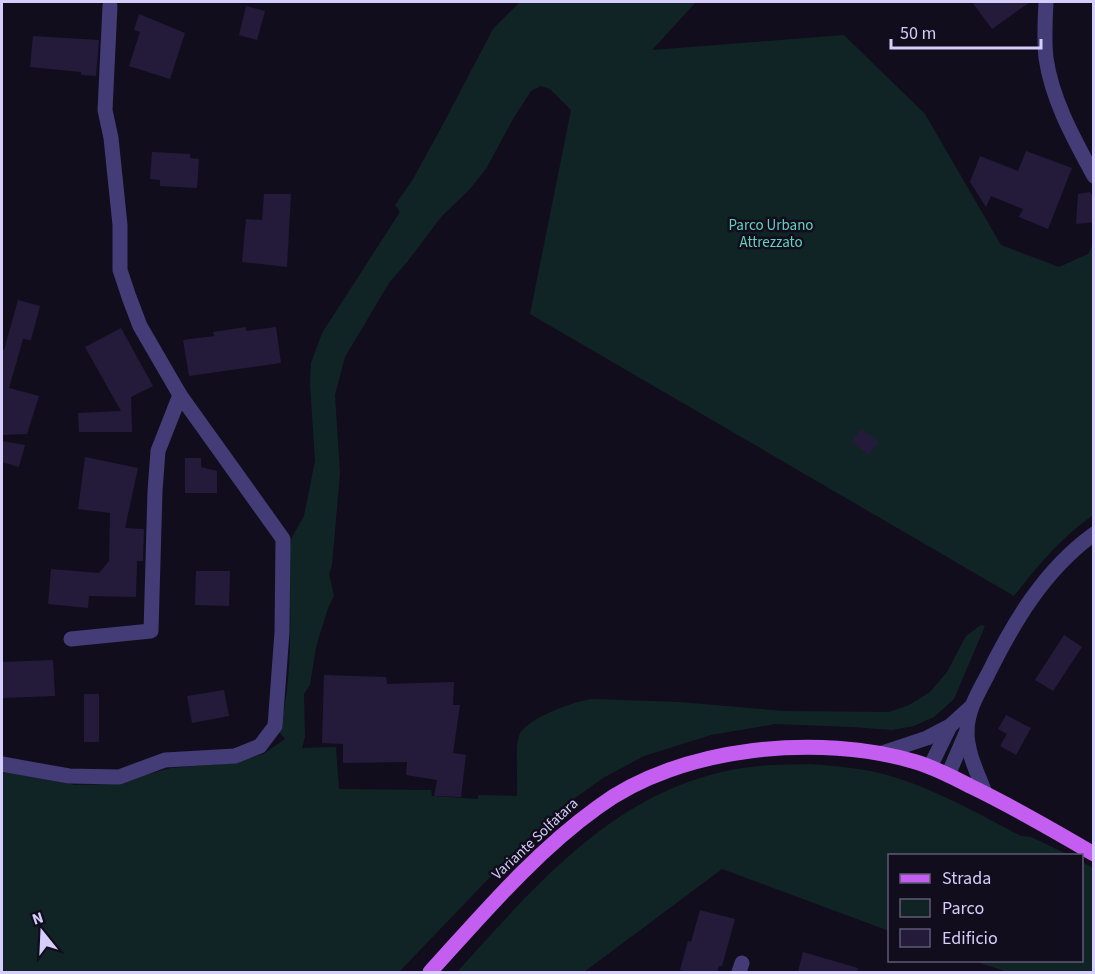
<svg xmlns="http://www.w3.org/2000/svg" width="1095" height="974" viewBox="0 0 1095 974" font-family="'Source Sans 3',sans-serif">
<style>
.green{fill:#112425}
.building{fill:#241b3b}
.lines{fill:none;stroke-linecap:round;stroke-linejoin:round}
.minor{stroke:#433c77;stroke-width:15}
.major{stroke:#c45ef0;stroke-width:15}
.labels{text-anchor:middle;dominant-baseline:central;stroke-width:5;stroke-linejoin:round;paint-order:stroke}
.park-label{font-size:15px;fill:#61d2be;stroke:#110d1c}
.street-label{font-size:15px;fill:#d5cdfa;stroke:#110d1c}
</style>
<rect width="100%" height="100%" fill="#110d1c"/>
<!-- green -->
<g class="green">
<path d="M520,2H696L652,50L844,35L925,114L1001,245L1059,267L1088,254L1093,244V515C1061,538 1039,564 1014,596L530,314L571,110L550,89L541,86L531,91L513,119L486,169L469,190L442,216L407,262L389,283L345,357L335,395L340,473L332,565L329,574L334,596L328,608L316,647L310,685L304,694L305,737L302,748L336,747L339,789L431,790L432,796L478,799V795L517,796C518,781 515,748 519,736C524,719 575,701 592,699L680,702L783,711L889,712L909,705L930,692L947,672L966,636L981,625L985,626L954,699L934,717L914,726L892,730L852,727L775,724L711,735L644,756L603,778L561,808L518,848L399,972H2V771L75,785L111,784L171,768L233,763L263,754L285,739L279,732C295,674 289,604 290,544L292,537L304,516L315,461L310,384L311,363L322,333L400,212L395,205L413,179L441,128L493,29Z"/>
<path d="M809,764C835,766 862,768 887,775C933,788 979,814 1021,836L1031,837L1069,855L890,856L889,931L722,869L584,972H457C538,883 621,783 750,767C769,764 790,765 809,764Z"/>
<polygon points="1082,862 1093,868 1093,972 1008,972 974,961 1082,960"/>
</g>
<!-- building -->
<g class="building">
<polygon points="972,2 1030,2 992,29"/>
<polygon points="246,6 265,11 257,40 239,35"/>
<polygon points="139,14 185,33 170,79 129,66 140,32 134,30"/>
<polygon points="33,36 99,40 96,76 81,75 81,72 30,67"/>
<polygon points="1026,151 1072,168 1048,229 1019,217 1023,209 991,196 986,207 970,182 980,156 1018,171"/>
<polygon points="152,152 190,154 190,158 199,159 197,188 160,186 160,180 150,179"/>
<polygon points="1090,192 1094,199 1094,222 1076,224 1078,194"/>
<polygon points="264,194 291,194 287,267 242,262 246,219 262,220"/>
<polygon points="18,300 40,306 31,340 23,339 9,388 39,396 27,434 2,435 2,349 4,350"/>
<polygon points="246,327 246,331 276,327 281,363 189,376 183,340 214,336 213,332"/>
<polygon points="121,328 153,386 131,397 132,432 79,432 78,413 121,411 85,347"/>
<polygon points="861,429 879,442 869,455 851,442"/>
<polygon points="2,441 25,445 19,467 2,462"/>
<polygon points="85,457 138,468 125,528 144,529 143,561 137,561 136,597 89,596 88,608 48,604 51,569 99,573 109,561 110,513 78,509"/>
<polygon points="185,458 201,458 201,467 217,471 217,493 185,493"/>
<polygon points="196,571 230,571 229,606 195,605"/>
<polygon points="1064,635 1082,647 1053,691 1035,680"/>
<polygon points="53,660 55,696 2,698 2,662"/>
<polygon points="324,675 386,677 387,684 454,682 453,705 460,705 453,753 466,755 461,797 434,796 437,780 406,775 407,762 343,763 343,744 322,743"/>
<polygon points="224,690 229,716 192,723 187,696"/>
<rect x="84" y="694" width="15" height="48"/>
<polygon points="1006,715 1031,728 1016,755 1000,746 1007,734 998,729"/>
<polygon points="700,910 735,919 722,966 719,966 717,972 689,972 680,970 688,941 691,942"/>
<polygon points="803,952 858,968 857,972 798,972"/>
</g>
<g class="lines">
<!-- minor -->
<g class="minor">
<path d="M1046,2C1045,20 1044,40 1046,58C1052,100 1074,139 1094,176"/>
<polyline points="71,639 151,631 155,491 158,451 180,395"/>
<polyline points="882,753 927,738 950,726 972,706"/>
<polyline points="2,764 69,776 119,777 165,760 235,756 260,746 275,726 282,632 283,539 180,395 140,326 129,297 120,270 120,225 111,138 105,110 110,6"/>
<polyline points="930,767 950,726"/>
<polyline points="948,775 967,731"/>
<path d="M985,793C978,774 967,753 967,732C967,711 978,693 987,676C1013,623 1044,570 1094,534"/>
<polyline points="739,972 742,963"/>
</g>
<!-- major -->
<path class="major" d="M430,972C482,915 534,853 598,807C680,746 820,733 916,762C935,768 953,777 970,786C1012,806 1053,830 1094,854"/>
</g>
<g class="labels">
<!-- park labels -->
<g class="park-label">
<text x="771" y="225">Parco Urbano<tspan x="771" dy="17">Attrezzato</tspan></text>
</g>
<!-- street labels -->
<g class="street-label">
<text transform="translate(535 839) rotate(-43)">Variante Solfatara</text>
</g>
</g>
<!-- border -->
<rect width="1095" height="974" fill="none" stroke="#d5cdfa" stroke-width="6"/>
<!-- legend -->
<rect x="888" y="854" width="195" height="108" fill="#110d1c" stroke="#5f5a75" stroke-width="1.5"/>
<rect x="900" y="874" width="30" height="9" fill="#c45ef0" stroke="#5f5a75" stroke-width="1.5"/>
<text x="942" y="884" font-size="18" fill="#d5cdfa">Strada</text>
<rect x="900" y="899" width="30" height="18" fill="#112425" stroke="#5f5a75" stroke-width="1.5"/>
<text x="942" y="914" font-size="18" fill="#d5cdfa">Parco</text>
<rect x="900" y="929" width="30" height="18" fill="#241b3b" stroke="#5f5a75" stroke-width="1.5"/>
<text x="942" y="944" font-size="18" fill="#d5cdfa">Edificio</text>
<!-- north arrow -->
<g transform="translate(42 932) rotate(342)" stroke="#110d1c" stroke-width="4.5" paint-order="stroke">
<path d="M0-4.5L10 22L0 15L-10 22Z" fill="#d5cdfa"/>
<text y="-9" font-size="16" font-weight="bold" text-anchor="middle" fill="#d5cdfa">N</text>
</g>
<!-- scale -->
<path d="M891 39v9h150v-9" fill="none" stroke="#d5cdfa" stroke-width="3"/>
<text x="900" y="39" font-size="18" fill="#d5cdfa" stroke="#110d1c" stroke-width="4.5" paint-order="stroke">50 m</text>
</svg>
